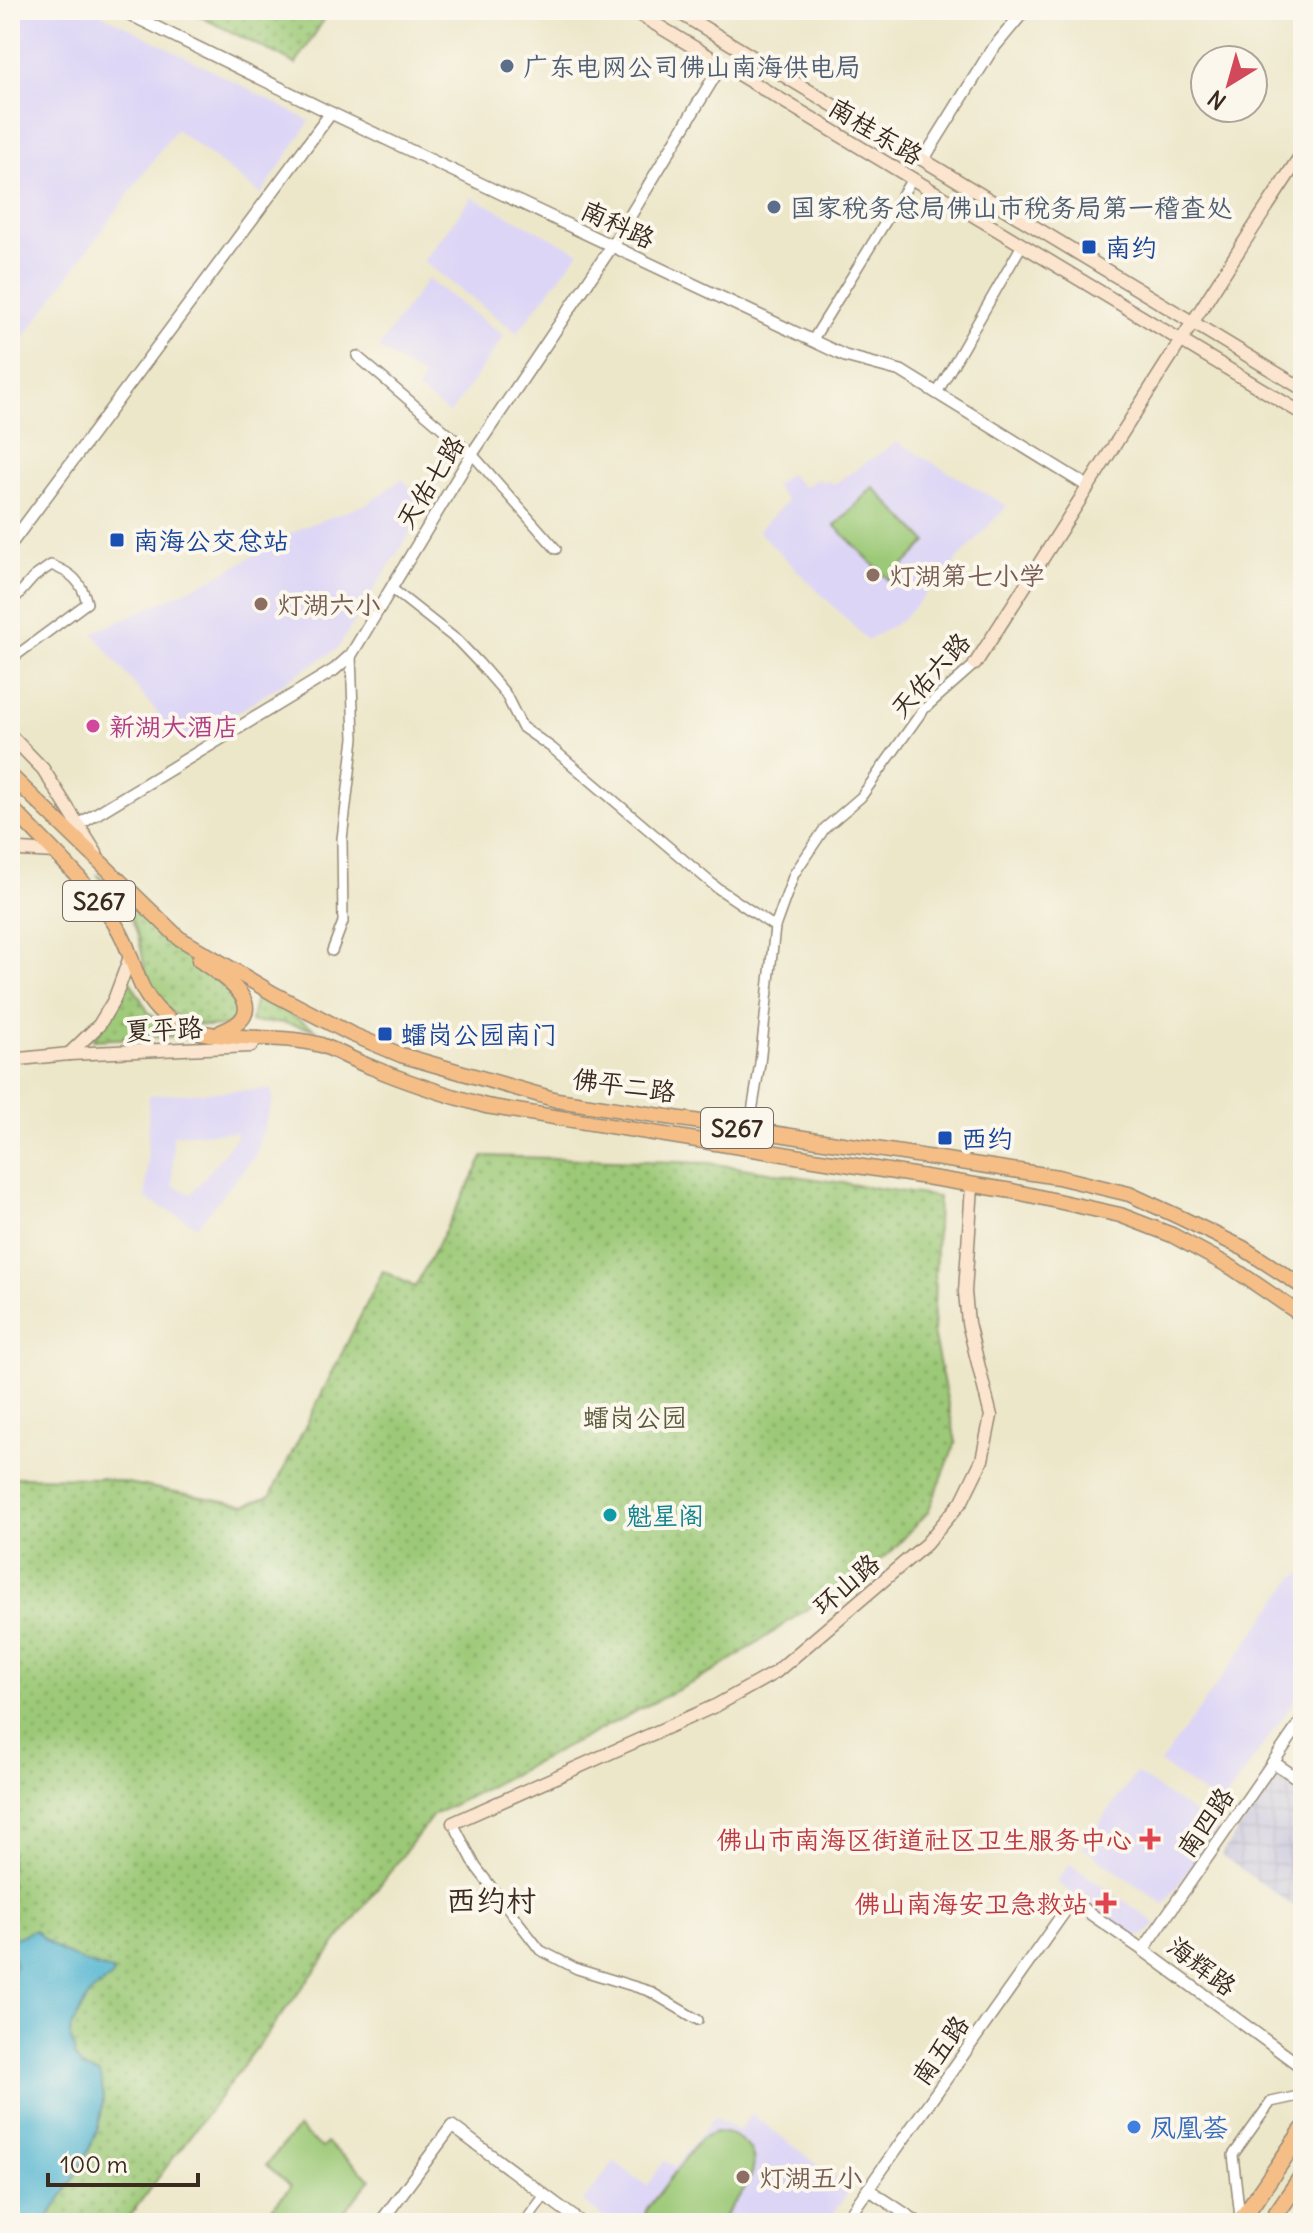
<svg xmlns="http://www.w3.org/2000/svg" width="1313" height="2233" viewBox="0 0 1313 2233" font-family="Delius,'LXGW WenKai TC',sans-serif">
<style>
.built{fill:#ddd5f6;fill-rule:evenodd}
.industrial{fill:url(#industrial-grid)}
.grass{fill:url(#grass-dots);stroke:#6c7a4a;stroke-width:2}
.garden{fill:#9cc977;stroke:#6c7a4a;stroke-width:2}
.water{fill:#52b5d1;stroke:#467078;stroke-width:2}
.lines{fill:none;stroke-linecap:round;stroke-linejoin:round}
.minor-casing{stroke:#948874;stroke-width:12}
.tertiary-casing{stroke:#948874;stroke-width:14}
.secondary-casing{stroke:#948874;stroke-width:15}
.primary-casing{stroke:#948874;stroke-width:17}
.trunk-casing{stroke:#948874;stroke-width:19}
.minor{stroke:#fff;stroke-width:9}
.tertiary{stroke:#fff;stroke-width:11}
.secondary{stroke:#fbe5cf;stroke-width:12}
.primary{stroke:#f6be87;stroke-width:14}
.trunk{stroke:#f6be87;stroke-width:16}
.service-dot{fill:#5c6f8a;stroke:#fbf7ec;stroke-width:3}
.transit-dot{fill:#1a4fb4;stroke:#fbf7ec;stroke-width:3}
.education-dot{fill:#8d6e63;stroke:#fbf7ec;stroke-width:3}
.hotel-dot{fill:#d1479c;stroke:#fbf7ec;stroke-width:3}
.culture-dot{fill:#0f9aa8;stroke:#fbf7ec;stroke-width:3}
.health-dot{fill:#e0444e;stroke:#fbf7ec;stroke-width:3}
.shop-dot{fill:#3f7fe0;stroke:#fbf7ec;stroke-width:3}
.labels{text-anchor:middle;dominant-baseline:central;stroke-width:8;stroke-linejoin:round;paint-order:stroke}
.shield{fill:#fbf7ec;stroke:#75685c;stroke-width:2}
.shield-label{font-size:24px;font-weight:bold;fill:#3b2a1e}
.service-label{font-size:26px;fill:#4e5e75;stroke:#fbf7ec;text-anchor:start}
.street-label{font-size:26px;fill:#3b2a1e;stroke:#fbf7ec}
.transit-label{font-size:26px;fill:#164399;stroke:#fbf7ec;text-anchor:start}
.education-label{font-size:26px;fill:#785e54;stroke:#fbf7ec;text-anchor:start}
.hotel-label{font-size:26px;fill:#b23c85;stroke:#fbf7ec;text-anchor:start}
.park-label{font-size:26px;fill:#585a39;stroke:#fbf7ec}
.culture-label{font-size:26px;fill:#0d838f;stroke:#fbf7ec;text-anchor:start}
.health-label{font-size:26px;fill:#be3a42;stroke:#fbf7ec;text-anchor:end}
.shop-label{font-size:26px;fill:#366cbe;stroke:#fbf7ec;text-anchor:start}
.quarter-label{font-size:30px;fill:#3b2a1e;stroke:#fbf7ec}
</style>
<defs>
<pattern id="industrial-grid" width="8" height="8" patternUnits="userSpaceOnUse" patternTransform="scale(2)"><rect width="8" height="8" fill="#c2c1dc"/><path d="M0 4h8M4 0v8" fill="none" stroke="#a8a6bc"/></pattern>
<pattern id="grass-dots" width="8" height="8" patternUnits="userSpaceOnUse" patternTransform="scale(2)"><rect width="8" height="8" fill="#9cc977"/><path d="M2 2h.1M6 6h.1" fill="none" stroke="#80a361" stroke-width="1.8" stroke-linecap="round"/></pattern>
</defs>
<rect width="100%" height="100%" fill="#fbf7ec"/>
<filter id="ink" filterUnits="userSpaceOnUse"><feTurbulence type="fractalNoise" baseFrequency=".0125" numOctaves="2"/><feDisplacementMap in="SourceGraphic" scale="16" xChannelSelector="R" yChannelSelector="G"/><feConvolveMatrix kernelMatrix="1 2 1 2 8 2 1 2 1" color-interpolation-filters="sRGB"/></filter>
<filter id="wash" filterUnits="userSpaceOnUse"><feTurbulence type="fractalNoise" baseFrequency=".006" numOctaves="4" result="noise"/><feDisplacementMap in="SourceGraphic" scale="32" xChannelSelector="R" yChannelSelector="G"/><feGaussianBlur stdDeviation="1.8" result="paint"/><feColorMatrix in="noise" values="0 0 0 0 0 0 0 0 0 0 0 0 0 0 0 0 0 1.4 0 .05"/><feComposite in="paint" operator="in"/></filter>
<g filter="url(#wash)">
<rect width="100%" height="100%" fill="#ede7ca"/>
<!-- built -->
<g class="built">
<polygon points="10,10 94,10 310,121 261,195 176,129 10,357 10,70 21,56 10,33"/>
<polygon points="472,197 579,252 517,333 423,261"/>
<polygon points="427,279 504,336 450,414 417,390 424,377 378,348"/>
<polygon points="897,442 1007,506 903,619 868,641 758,531 787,501 774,486 789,474 804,488 818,478 821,482 828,481 834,484"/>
<polygon points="402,479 428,504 337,649 184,746 93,633 220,575 303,527 367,504"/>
<path d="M271,1089L273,1100L255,1156L197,1226L146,1199L149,1095ZM235,1132L236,1138L191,1194L173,1185V1135Z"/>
<polygon points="1303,1572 1303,1689 1220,1806 1160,1763 1294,1578"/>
<polygon points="1136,1773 1218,1830 1164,1904 1082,1847"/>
<polygon points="1070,1864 1156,1923 1145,1935 1134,1938 1056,1882"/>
<polygon points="752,2114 850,2190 826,2223 610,2223 583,2202 614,2161 647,2186 665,2160 675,2167 715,2117 738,2131"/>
</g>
<!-- industrial -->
<polygon class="industrial" points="1275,1776 1303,1796 1303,1913 1221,1855"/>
<!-- grass -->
<g class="grass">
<polygon points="187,10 330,10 296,64"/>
<path d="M97,874L167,941L235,991C258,1042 185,1030 163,1005C138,977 147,954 134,925C126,907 109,890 97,874Z"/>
<polygon points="127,976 149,1013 180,1036 93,1040 117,1008"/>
<polygon points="256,995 317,1030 284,1023 251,1022"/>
<polygon points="484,1156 708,1163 938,1197 933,1333 956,1442 928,1512 890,1553 715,1671 433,1815 124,2223 10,2223 10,1477 101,1478 246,1505 271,1495 383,1271 415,1287"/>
</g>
<!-- garden -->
<g class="garden">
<polygon points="873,487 927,542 889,580 835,526"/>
<polygon points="298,2128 322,2148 327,2143 371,2179 335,2223 272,2223 265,2217 291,2186 266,2165"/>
<path d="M715,2132C728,2133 733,2134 743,2142C772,2167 734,2201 719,2223H642L647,2209L701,2138Z"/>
</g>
<!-- water -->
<path class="water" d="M35,1930C52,1951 87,1965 113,1971V1976L90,1994L71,2027L70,2038L75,2049L74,2056L83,2068L99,2074C116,2119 72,2185 46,2220L41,2223H10V1980L15,1965L10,1940Z"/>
</g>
<g filter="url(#ink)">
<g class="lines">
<defs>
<g id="minor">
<polyline points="812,341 912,179"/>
<polyline points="357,356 472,454 556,549"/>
<polyline points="937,393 1022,245"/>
<polyline points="391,588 458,641 479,663 505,693 522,727 552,748 716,887 775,927"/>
<path d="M10,604L34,577L51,565C72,573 82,582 87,603L10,660"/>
<polyline points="332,951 343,922 342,839 354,738 351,655"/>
<polyline points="749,1130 760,1063 775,927 794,874 825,828 861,797 923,710 975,664"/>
<polyline points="453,1823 476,1867 540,1950 577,1969 649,1991 698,2020"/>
<polyline points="1240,2217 1233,2155 1271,2102 1303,2095"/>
<polyline points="524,2223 545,2195"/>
</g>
<g id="tertiary">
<polyline points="121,10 331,113 845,356 901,371 1089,487"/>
<polyline points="923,160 991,51 1025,10"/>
<polyline points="10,545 331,113"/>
<polyline points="78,825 334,670 351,655 472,454 612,246 722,64"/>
<polyline points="1273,1762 1303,1782"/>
<polyline points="1143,1950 1303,1719"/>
<polyline points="868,2189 919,2223"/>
<polyline points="380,2223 452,2126 582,2223"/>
<polyline points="844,2223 1072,1901 1143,1950 1303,2068"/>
</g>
<g id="secondary">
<polyline points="632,10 1303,414"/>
<polyline points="675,10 1303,389"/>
<path d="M975,664C1085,494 1191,321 1303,152"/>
<polyline points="10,735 43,769 96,853"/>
<polyline points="10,839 20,850 55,852"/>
<polyline points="69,1054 99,1025 114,1000 130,957"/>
<polyline points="10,1060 69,1054 251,1046 258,1037"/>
<polyline points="453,1823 717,1705 776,1672 926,1544 962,1501 982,1460 991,1416 968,1323 965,1292 972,1186"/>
</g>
<g id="primary">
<polyline points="10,775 179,938 274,994 351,1034 401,1055 557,1100 1058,1177 1129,1194 1177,1216 1243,1248 1303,1287"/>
<path d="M10,806C46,844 86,880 115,924C134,951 133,984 158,1010C197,1050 271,1030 321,1045C338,1051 354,1061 371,1067C409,1083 447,1095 486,1106L1012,1191L1120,1215L1172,1235L1231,1267L1303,1316"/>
<path d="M199,960C225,978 277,1010 221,1032"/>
</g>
<g id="trunk">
<polyline points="1239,2223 1303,2130"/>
<polyline points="1270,2223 1303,2175"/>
</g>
</defs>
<!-- minor casing -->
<use href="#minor" class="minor-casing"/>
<!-- tertiary casing -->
<use href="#tertiary" class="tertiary-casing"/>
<!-- secondary casing -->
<use href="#secondary" class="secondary-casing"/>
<!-- primary casing -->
<use href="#primary" class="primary-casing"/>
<!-- trunk casing -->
<use href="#trunk" class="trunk-casing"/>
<!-- minor -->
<use href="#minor" class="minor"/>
<!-- tertiary -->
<use href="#tertiary" class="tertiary"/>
<!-- secondary -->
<use href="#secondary" class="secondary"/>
<!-- primary -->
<use href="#primary" class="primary"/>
<!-- trunk -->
<use href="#trunk" class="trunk"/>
</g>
</g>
<!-- markers -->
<g class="service-dot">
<circle cx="507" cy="66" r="8"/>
<circle cx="774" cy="207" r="8"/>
</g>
<g class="transit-dot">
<rect x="1081" y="239" width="16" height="16" rx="4"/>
<rect x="109" y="532" width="16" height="16" rx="4"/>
<rect x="377" y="1026" width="16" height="16" rx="4"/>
<rect x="937" y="1130" width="16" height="16" rx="4"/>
</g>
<g class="education-dot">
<circle cx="873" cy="575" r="8"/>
<circle cx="261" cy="604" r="8"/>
<circle cx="743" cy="2177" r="8"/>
</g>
<circle class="hotel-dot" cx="93" cy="726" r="8"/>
<circle class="culture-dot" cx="610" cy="1515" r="8"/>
<g class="health-dot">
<path d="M1146 1827h8v8h8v8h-8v8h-8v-8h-8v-8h8z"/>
<path d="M1102 1891h8v8h8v8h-8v8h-8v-8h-8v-8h8z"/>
</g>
<circle class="shop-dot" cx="1134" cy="2127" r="8"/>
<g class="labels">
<!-- shield labels -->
<g class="shield">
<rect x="63" y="881" width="72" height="40" rx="6"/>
<rect x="701" y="1108" width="72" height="40" rx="6"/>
</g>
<g class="shield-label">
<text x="99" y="901">S267</text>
<text x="737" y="1128">S267</text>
</g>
<!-- service labels -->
<g class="service-label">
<text x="523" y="66">广东电网公司佛山南海供电局</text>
<text x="790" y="207">国家税务总局佛山市税务局第一稽查处</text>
</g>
<!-- street labels -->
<g class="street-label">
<text transform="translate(876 131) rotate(31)">南桂东路</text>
<text transform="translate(618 224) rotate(25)">南科路</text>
<text transform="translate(430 482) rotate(-58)">天佑七路</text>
<text transform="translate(930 675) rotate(-48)">天佑六路</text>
<text transform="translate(164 1029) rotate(-3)">夏平路</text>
<text transform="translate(624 1085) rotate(8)">佛平二路</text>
<text transform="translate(846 1584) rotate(-41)">环山路</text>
<text transform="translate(1205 1822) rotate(-55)">南四路</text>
<text transform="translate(1202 1966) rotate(37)">海辉路</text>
<text transform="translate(940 2050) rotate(-55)">南五路</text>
</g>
<!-- transit labels -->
<g class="transit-label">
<text x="1105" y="247">南约</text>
<text x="133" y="540">南海公交总站</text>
<text x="401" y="1034">𧒽岗公园南门</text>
<text x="961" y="1138">西约</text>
</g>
<!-- education labels -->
<g class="education-label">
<text x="889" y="575">灯湖第七小学</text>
<text x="277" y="604">灯湖六小</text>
<text x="759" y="2177">灯湖五小</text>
</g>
<!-- hotel labels -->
<g class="hotel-label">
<text x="109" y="726">新湖大酒店</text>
</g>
<!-- park labels -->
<g class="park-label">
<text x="635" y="1417">𧒽岗公园</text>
</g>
<!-- culture labels -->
<g class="culture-label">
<text x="626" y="1515">魁星阁</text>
</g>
<!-- health labels -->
<g class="health-label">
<text x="1132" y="1839">佛山市南海区街道社区卫生服务中心</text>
<text x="1088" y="1903">佛山南海安卫急救站</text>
</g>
<!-- shop labels -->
<g class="shop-label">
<text x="1150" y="2127">凤凰荟</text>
</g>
<!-- quarter labels -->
<g class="quarter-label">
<text x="491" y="1900">西约村</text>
</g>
</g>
<!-- margin -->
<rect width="1313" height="2233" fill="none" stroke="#fbf7ec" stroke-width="40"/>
<!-- north arrow -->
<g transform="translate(1229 84) rotate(217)"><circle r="38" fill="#fbf7ec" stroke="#aea59a" stroke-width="2"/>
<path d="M0-6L14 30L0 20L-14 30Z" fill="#d1495b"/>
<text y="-12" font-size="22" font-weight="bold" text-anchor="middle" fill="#3b2a1e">N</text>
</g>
<!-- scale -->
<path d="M48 2173v12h150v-12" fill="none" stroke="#3b2a1e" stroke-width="4"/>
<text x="60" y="2173" font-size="24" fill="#3b2a1e" stroke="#fbf7ec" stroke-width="6" paint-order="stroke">100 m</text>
</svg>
